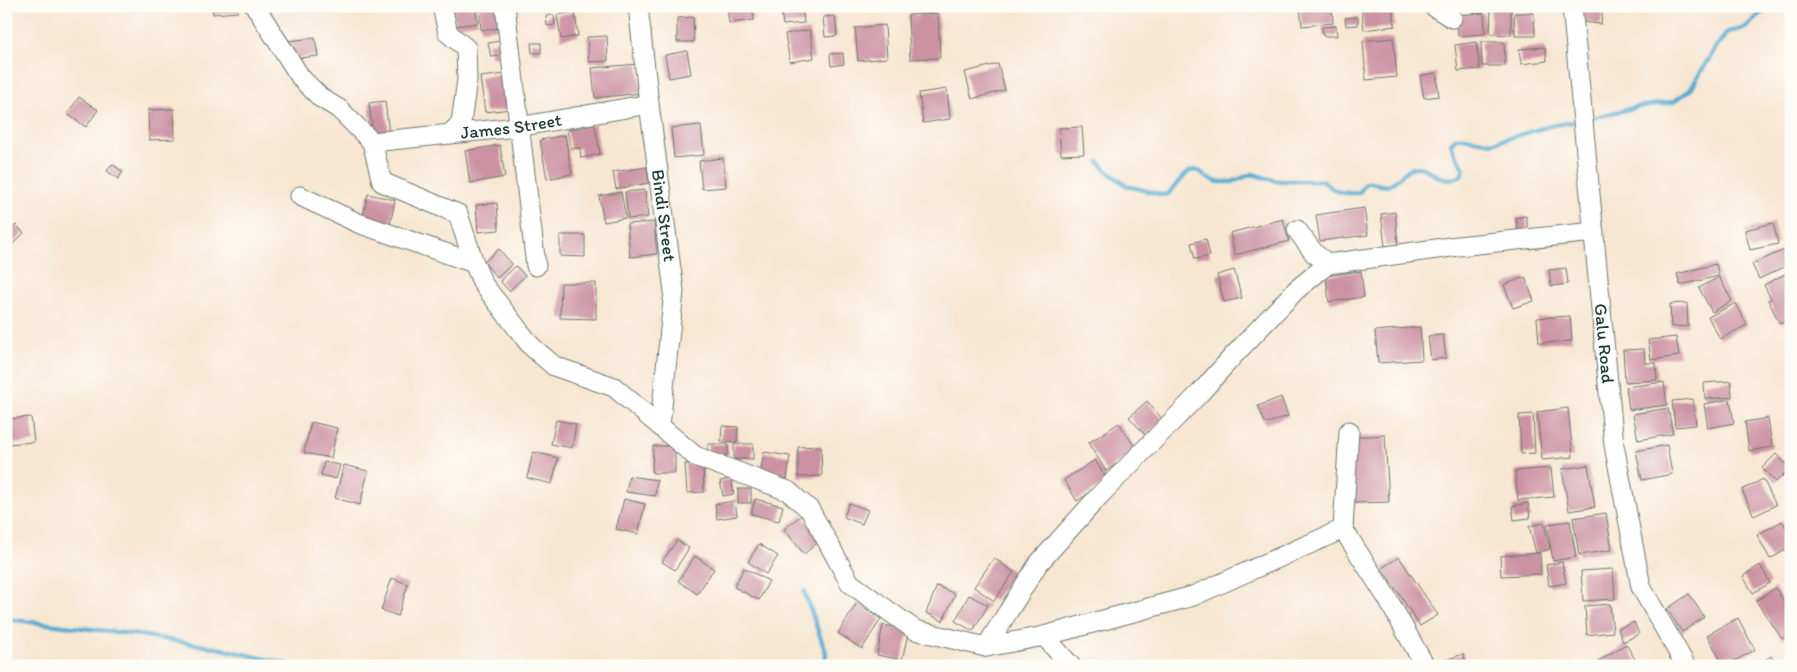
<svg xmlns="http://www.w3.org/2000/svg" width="1797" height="672" viewBox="0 0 1797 672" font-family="Itim,sans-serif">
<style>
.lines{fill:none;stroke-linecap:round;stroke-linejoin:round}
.stream{stroke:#55abd1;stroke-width:4.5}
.building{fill:#cc92a3}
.minor-casing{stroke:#6b786b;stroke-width:21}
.minor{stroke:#fff;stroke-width:19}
.labels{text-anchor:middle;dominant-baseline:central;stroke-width:5;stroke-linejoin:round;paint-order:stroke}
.street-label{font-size:18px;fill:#1f3d34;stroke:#fdfcf7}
</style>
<rect width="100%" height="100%" fill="#fdfcf7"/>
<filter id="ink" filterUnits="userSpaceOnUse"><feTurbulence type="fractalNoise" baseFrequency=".02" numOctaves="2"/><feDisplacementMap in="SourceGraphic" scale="10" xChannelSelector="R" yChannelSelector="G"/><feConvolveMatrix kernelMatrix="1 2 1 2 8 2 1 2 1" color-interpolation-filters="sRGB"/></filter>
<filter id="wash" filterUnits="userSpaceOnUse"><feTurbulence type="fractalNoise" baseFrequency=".0096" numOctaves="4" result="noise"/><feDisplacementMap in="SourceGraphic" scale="20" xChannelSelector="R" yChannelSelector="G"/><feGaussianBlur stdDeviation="1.12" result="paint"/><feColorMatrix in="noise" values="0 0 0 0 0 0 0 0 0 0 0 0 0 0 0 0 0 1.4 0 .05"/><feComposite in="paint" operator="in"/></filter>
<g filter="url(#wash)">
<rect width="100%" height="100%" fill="#f7e6d1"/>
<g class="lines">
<!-- stream -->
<g class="stream">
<polyline points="1588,119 1637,107 1673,102 1690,90 1716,47 1728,32 1745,28 1769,6"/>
<path d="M1099,162L1107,171L1127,186L1163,195L1168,194L1188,172L1194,170L1201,172L1206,177L1217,182H1232L1252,174L1277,181H1321C1327,183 1329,187 1335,190C1342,194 1351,193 1359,193L1366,183C1374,181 1383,188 1389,185C1401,179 1408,163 1423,168C1426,168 1428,171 1430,172C1440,178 1449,181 1460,177L1464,169C1460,158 1453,156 1451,143L1456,138H1465L1492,143L1550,126L1578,121"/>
<polyline points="804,591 826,653 825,666"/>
<polyline points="6,619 140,635 222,649 296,666"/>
</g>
</g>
<g id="blocks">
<!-- building -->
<g class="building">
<polygon points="212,6 237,6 238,12 213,14"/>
<polygon points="452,6 475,6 478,23 456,26"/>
<polygon points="479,6 501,6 503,28 481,30"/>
<polygon points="727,6 752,6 754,20 729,23"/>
<polygon points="780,6 802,6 804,23 783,25"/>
<polygon points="1300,6 1332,6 1333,23 1302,26"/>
<polygon points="1361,6 1392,6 1395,26 1364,30"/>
<polygon points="1583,6 1603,6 1601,24 1581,22"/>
<polygon points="1491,8 1511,8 1511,35 1490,34"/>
<polygon points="575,12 578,36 561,39 557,15"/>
<polygon points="938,13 940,58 910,59 908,15"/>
<polygon points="1484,13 1485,34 1458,36 1457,15"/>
<polygon points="1514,13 1534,13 1535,36 1515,36"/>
<polygon points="554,15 555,25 547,26 546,16"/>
<polygon points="835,16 837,36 825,37 823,17"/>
<polygon points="693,17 694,42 677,42 677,18"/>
<polygon points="1358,17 1358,25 1346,26 1345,18"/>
<polygon points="885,25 887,58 858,61 855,28"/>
<polygon points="1336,26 1337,36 1323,36 1322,27"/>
<polygon points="810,30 814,58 790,62 785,34"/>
<polygon points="607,36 608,61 589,62 587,37"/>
<polygon points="315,38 318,56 290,59 288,41"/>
<polygon points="1393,38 1397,77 1366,80 1363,41"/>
<polygon points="507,40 509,55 491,57 488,43"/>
<polygon points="1476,42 1480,69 1458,71 1455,45"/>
<polygon points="1481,42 1504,42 1505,66 1482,66"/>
<polygon points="531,43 541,43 541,53 532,53"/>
<polygon points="1545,47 1547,61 1521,64 1519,49"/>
<polygon points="687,51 691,74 669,78 665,55"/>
<polygon points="843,53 844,64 831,66 830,54"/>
<polygon points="638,64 642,93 595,98 592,68"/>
<polygon points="998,64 1005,90 972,99 965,72"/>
<polygon points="1436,73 1439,96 1424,98 1420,76"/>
<polygon points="506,74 511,109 485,112 480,77"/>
<polygon points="947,89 950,119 923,123 919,93"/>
<polygon points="79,97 98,110 86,127 67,114"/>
<polygon points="385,101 389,134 373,136 369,103"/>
<polygon points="174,109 175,139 149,140 148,110"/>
<polygon points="595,125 600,154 581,158 580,148 571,149 567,130"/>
<polygon points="701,125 704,155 674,158 671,128"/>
<polygon points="1082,127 1084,154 1061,155 1059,128"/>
<polygon points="565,135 572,174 547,179 540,140"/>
<polygon points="500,145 505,177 470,183 465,151"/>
<polygon points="723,158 726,187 702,189 699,161"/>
<polygon points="112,164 123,172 118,179 107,171"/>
<polygon points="647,167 649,183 616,189 613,172"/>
<polygon points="645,190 648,217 628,219 625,192"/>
<polygon points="621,192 626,218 604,222 599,196"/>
<polygon points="368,194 395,200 390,225 362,219"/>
<polygon points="497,203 499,230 478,232 476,205"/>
<polygon points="1364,208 1368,235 1320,241 1316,215"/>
<polygon points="1395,212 1398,245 1385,246 1381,214"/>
<polygon points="1526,216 1528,230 1518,232 1516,218"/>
<polygon points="1283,219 1289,241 1235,255 1230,233"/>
<polygon points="654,222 657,254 630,257 627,224"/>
<polygon points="1773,223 1778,244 1750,250 1745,230"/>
<polygon points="16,225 24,233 13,244 6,237 6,234"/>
<polygon points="560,235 585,235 585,257 560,256"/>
<polygon points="1206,239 1210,256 1195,259 1191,243"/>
<polygon points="1789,248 1791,253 1791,264 1759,279 1752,264"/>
<polygon points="499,249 512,264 497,278 484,262"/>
<polygon points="1716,264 1719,276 1680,285 1677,274"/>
<polygon points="516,266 525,276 509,291 500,281"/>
<polygon points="1566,268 1568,284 1551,286 1549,270"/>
<polygon points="1234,270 1242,298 1224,302 1217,275"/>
<polygon points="1361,271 1364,297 1329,302 1326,276"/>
<polygon points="1791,271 1791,319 1780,324 1768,300 1771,299 1764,285"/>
<polygon points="1525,277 1534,301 1513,308 1504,285"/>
<polygon points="1719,277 1732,301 1712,312 1699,288"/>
<polygon points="561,283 596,283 596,319 560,318"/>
<polygon points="1687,303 1688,326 1671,327 1670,304"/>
<polygon points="1736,303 1747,325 1720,339 1708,317"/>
<polygon points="1570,316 1572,341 1539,343 1537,318"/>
<polygon points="1420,327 1422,360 1378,363 1375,331"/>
<polygon points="1443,335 1446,358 1431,360 1428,336"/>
<polygon points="1676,337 1679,356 1651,360 1648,340"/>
<polygon points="1644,349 1645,363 1656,363 1657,380 1625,382 1623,350"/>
<polygon points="1731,381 1732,397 1705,399 1704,383"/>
<polygon points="1664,382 1667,405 1629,410 1626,387"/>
<polygon points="1281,397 1288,416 1265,424 1258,406"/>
<polygon points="1693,399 1696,425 1675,427 1672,401"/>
<polygon points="1730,399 1734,423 1708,428 1704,404"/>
<polygon points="1147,401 1163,420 1145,435 1129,417"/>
<polygon points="1568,408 1573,457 1542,460 1537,412"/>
<polygon points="1668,408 1673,434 1638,440 1633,414"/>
<polygon points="1533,414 1535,453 1521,454 1519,415"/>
<polygon points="31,417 34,442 6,444 6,419"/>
<polygon points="1768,418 1772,447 1749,451 1745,422"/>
<polygon points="556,420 576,424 572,448 551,444"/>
<polygon points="311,422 337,428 331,458 304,453"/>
<polygon points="1119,423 1137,450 1106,471 1088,443"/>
<polygon points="722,426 738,427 737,442 721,441"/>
<polygon points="1385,435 1389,502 1354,503 1351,437"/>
<polygon points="708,444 728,444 728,455 708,456"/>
<rect x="734" y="444" width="19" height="15"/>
<polygon points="1667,445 1672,474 1642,480 1636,451"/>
<polygon points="653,446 675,446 675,473 652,473"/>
<polygon points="821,446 822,476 798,477 798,447"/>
<polygon points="533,452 558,458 552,484 527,478"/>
<polygon points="764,452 790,456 787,479 760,475"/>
<polygon points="1776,454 1790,468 1776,482 1762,468"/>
<polygon points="1095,460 1108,481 1077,501 1064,480"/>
<polygon points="324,462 340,465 336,479 321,475"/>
<polygon points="685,464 703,464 704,492 687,493"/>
<polygon points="344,465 368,471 360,505 335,498"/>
<polygon points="1588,465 1595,507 1569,511 1562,469"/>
<polygon points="1551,468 1554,497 1518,500 1515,471"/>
<polygon points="629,476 657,480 655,496 626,492"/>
<polygon points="731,479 734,494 723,496 720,481"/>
<polygon points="1763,479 1776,505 1754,516 1742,490"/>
<rect x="738" y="489" width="13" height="14"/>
<polygon points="624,499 645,504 638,534 616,529"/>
<polygon points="755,499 783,506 779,521 751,514"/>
<polygon points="735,501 737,516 717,519 715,504"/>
<polygon points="849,503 868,510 862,524 844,517"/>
<polygon points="1528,503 1530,518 1514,520 1512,506"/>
<polygon points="1606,513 1612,550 1579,555 1573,518"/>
<polygon points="802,515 821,540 804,554 784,529"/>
<polygon points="1570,521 1576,557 1553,561 1547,524"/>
<polygon points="1782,521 1791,536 1791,547 1770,559 1757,535"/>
<polygon points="1544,523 1550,549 1536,553 1529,526"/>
<polygon points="677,540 689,548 675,570 662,562"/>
<polygon points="759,544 778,556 766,574 748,562"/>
<polygon points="1540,553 1541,574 1501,576 1500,556"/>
<polygon points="695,556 714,569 697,594 678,581"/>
<polygon points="1399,557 1438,615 1420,626 1382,568"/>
<polygon points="994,558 1014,572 994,601 974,587"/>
<polygon points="1562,562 1566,583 1549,586 1546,565"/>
<polygon points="1760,565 1770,583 1753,593 1743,576"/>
<polygon points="744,568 769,581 759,600 734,587"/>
<polygon points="1613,569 1615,599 1583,601 1581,571"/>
<polygon points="392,578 408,584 398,616 381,610"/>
<polygon points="937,586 955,594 943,621 926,613"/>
<polygon points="1775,588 1791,612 1791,633 1782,639 1756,601"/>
<polygon points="1689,594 1704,617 1682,632 1667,609"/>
<polygon points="969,595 988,605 973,631 955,621"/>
<polygon points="857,603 881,619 862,649 838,633"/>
<polygon points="1610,604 1613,632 1587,635 1585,606"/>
<polygon points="1738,618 1755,650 1724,666 1707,635"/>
<polygon points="1634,622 1639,634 1623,642 1618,629"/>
<polygon points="883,625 909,630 902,660 877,655"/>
<polygon points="1626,644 1639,666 1601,666 1598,661"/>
<polygon points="1463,654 1468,666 1445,666 1443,661"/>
<polygon points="1771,656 1777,666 1756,666"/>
<polygon points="937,661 953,665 953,666 936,666"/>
</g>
</g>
</g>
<g filter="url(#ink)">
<use href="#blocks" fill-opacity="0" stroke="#6b786b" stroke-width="1"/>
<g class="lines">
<defs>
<g id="minor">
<polyline points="255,6 301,78 321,98 339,109 372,142 382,182 458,214 474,263"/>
<polyline points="442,6 448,33 466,48 467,80 461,123 450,134"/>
<polyline points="505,6 536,266"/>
<path id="s1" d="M638,6L649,104L674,291L660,426"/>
<polyline points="1433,6 1452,18"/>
<path id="s2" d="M1572,6L1614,445L1641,587L1686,666"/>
<path id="s3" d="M372,142L518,127L649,104"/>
<polyline points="300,196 358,223 474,263 483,284 531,346 554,366 614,387 695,456 788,491 810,510 850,583 915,630 986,647 1044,636 1193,596 1343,529"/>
<polyline points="1297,230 1314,253 1328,264"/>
<polyline points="1343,529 1386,596 1425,666"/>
<polyline points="1343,529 1349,431"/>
<polyline points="1044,636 1071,666"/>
<polyline points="986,647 1038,564 1099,496 1200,393 1233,356 1296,290 1328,264 1458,246 1594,232"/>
</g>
</defs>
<!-- minor casing -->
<use href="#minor" class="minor-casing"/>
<!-- minor -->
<use href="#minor" class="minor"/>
</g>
</g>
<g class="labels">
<!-- street labels -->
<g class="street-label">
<text stroke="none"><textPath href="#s3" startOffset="140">James Street</textPath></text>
<text stroke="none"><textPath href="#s1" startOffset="211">Bindi Street</textPath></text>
<text stroke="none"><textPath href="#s2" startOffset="339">Galu Road</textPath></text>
</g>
</g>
<!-- margin -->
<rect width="1797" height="672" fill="none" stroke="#fdfcf7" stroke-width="25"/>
</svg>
